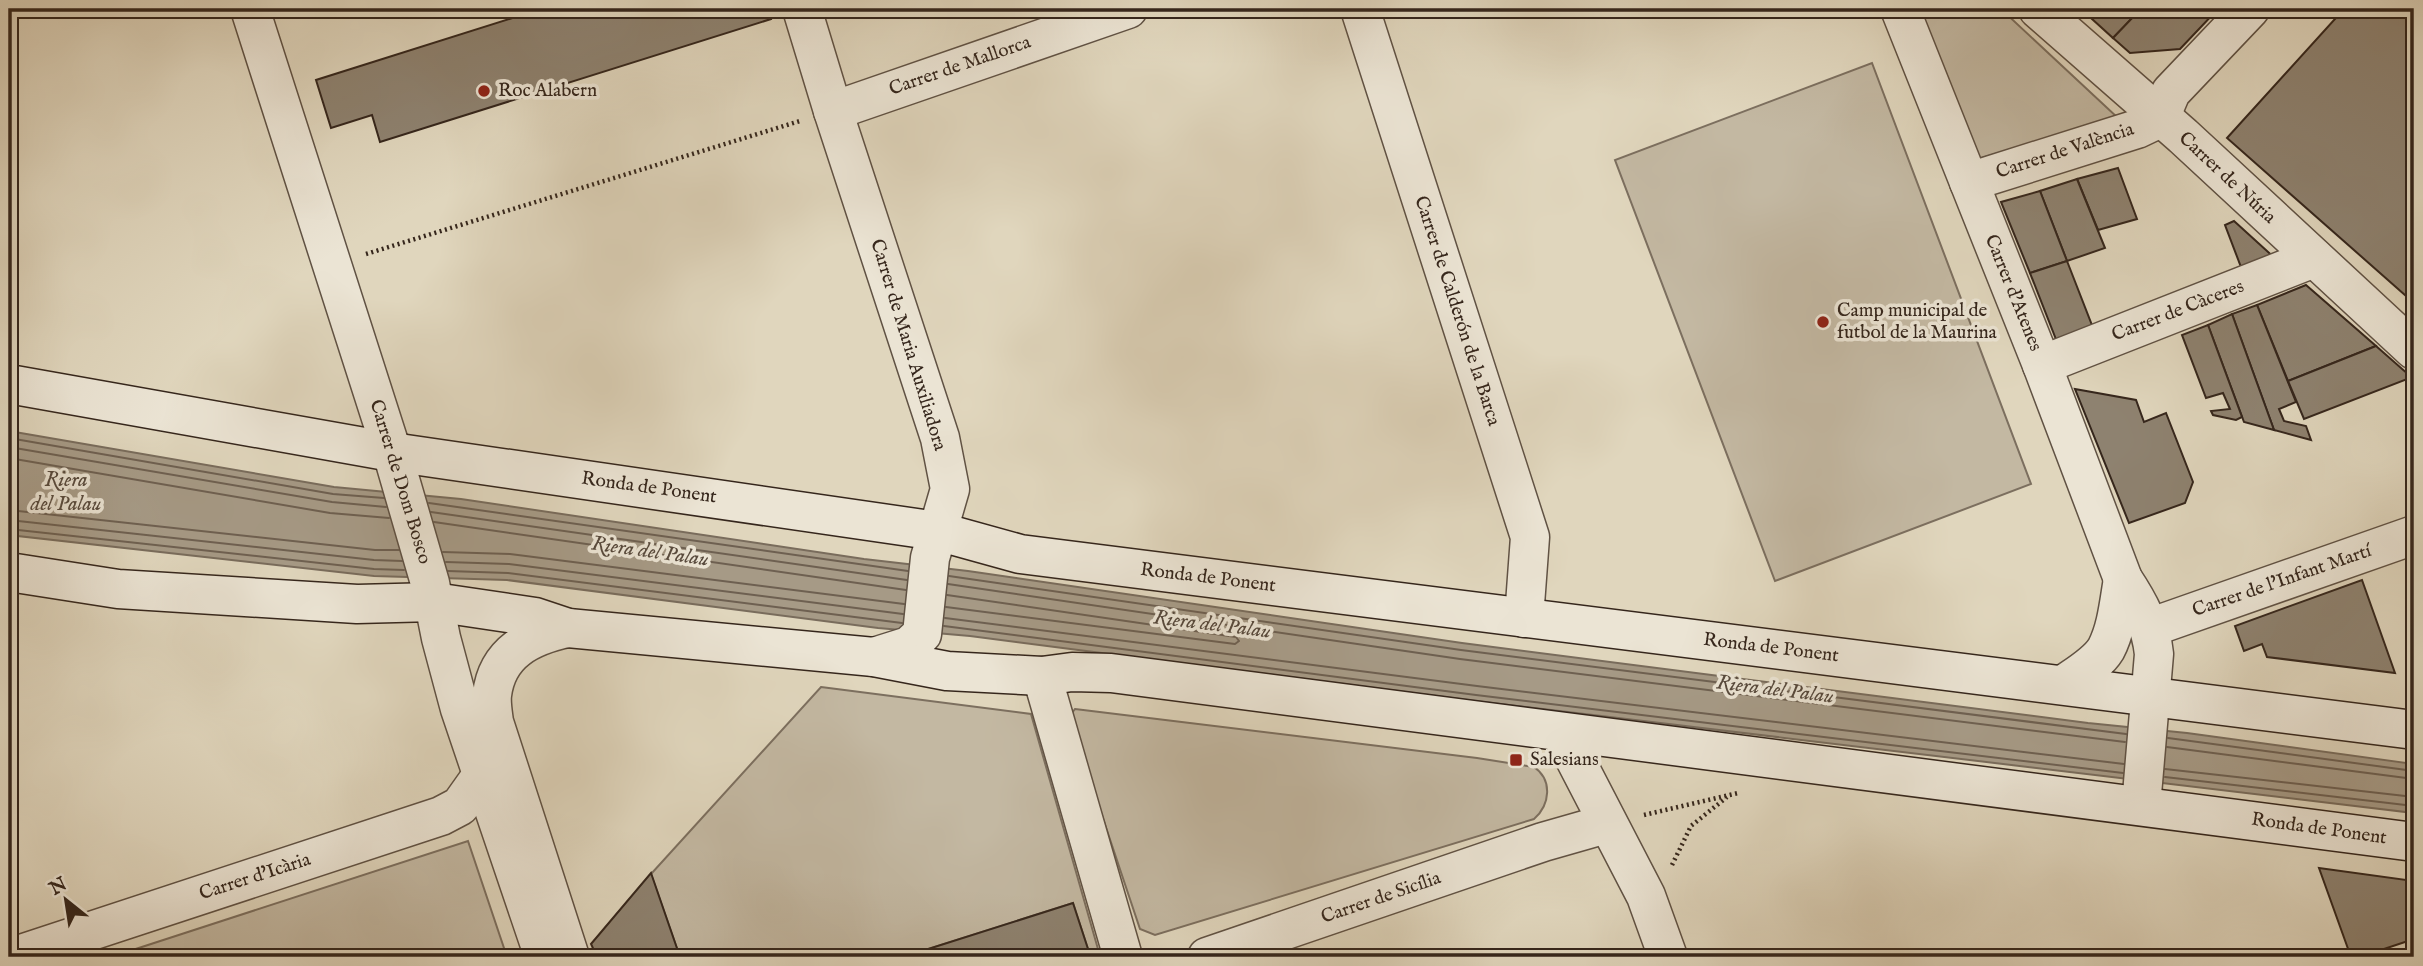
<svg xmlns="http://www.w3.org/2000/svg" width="2423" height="966" viewBox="0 0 2423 966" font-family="'IM FELL English',serif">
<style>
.green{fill:#c3b8a2;stroke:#7c6f5f;stroke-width:2}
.water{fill:#a69a86;stroke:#796c5c;stroke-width:2}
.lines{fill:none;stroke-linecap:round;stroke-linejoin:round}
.shore{stroke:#6e6051;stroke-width:2}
.building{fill:#8e8270;stroke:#35261c;stroke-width:2}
.street-casing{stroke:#605244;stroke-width:41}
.secondary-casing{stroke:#35261c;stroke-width:41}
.path{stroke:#35261c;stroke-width:4.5;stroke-dasharray:2 3.5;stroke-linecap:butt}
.street{stroke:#ebe4d4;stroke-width:38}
.secondary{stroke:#ebe4d4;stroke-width:38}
.poi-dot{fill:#8f2418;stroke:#ebe4d4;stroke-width:2.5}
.labels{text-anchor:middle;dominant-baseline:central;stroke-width:7;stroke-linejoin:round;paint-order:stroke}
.street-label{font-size:19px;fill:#35261c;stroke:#ebe4d4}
.poi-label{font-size:19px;fill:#35261c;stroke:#ebe4d4;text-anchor:start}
.water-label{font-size:21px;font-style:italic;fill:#57493c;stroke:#ebe4d4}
</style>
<rect width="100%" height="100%" fill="#e0d6bd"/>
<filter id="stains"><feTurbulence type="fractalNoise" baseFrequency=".00286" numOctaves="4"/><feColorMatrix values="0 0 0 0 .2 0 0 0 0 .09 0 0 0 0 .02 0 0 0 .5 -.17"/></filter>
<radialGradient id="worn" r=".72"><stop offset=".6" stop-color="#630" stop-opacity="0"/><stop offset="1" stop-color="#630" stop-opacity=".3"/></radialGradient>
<!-- green -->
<g class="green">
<polygon points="1913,9 2001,9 2118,118 1978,159"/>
<polygon points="1872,63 2031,484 1775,581 1615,160"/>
<polygon points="821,687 1031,714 1098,949 1089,952 1073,903 903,957 680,957 651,874"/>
<path d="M1075,709L1477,758L1534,767C1553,780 1550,805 1534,819L1155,935L1140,929L1069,717Z"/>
<polygon points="468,841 507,957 111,957"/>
</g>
<!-- water -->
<polygon class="water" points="9,431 334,487 461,499 864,559 968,571 1462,643 2088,723 2187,733 2414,764 2414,813 1475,701 970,636 878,628 507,580 374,576 9,535"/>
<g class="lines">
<!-- shore -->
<g class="shore">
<polyline points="9,438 333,494 384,498"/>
<polyline points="9,447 332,502 386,507"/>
<polyline points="9,458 330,513 389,518"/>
<polyline points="429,503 908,571"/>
<polyline points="9,510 375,550 399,550"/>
<polyline points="431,512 907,580"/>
<polyline points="9,520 374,560 402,561"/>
<polyline points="434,522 906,590"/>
<polyline points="9,529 374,569 404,570"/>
<polyline points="443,552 510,554 904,604"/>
<polyline points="446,562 509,564 903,614"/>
<polyline points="448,571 508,573 902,623"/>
<polyline points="949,576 1461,650 2126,734"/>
<polyline points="948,584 1460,659 2125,742"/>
<polyline points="946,607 1235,644 1239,641 1236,637 947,595"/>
<polyline points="945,618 1477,686 2124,764"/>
<polyline points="944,626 1476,695 2123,773"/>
<polyline points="2168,738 2414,771"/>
<polyline points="2167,747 2414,779"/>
<polyline points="2165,769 2414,797"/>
<polyline points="2165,777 2414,806"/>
</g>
</g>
<!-- building -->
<g class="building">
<polygon points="541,9 768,9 771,19 380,142 372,115 331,128 316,80"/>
<polygon points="2081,9 2130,9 2136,14 2113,38"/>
<polygon points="2150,9 2218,9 2180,49 2130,53 2113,38 2136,14 2141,18"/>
<polygon points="2344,9 2412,9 2414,11 2414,303 2227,138"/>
<polygon points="2118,168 2137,219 2098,230 2077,179"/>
<polygon points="2077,179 2105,248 2067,261 2040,191"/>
<polygon points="2040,191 2067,261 2030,273 2001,202"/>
<polygon points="2234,221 2278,261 2244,275 2225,225"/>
<polygon points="2067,261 2095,333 2059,347 2030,273"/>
<polygon points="2306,285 2376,346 2288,381 2257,305"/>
<polygon points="2257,305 2296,402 2279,409 2284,421 2306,426 2311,440 2274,430 2232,314"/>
<polygon points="2232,314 2274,430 2244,422 2208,325"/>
<polygon points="2208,325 2242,417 2236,420 2213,415 2211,411 2230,409 2223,393 2206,398 2182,335"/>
<polygon points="2376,346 2409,375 2410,378 2304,419 2288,381"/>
<polygon points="2075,389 2136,400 2144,422 2166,413 2193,482 2185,503 2129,523"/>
<polygon points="2362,580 2395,673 2267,657 2262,644 2244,651 2235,626"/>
<polygon points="2319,868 2414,881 2414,939 2360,957 2351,957"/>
<polygon points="651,873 680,957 597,957 591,944"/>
<polygon points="1073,903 1089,952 1073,957 903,957"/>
</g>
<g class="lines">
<defs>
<g id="street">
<polyline points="250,9 392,452 430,583 441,638 460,709 544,957"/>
<polyline points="802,9 833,111 940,438 950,489 930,558 922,634 909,646 874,657"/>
<polyline points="1360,9 1530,537 1524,618"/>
<path d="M1900,9L2042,365L2123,579C2139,603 2151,625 2154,654L2141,806"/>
<polyline points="2038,9 2183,136 2414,350"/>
<polyline points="833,111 1128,9"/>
<polyline points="1969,182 2137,129 2160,118 2171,92 2250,9"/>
<polyline points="2042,365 2314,258"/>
<path d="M568,628C530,636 497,652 492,695C491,703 493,714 494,722L570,957"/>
<polyline points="2149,628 2414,535"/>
<polyline points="1042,676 1123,957"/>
<path d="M2063,685C2077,675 2097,664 2106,649C2117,628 2119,602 2123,579"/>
<polyline points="1561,732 1646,896 1668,957"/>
<polyline points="12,957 441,816 460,806 482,775"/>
<polyline points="1207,957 1543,842 1606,824"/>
</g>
<g id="secondary">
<polyline points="9,384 392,452 937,531 1020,554 2414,730"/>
<polyline points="9,572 118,589 357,604 434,602 535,617 568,628 874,657 947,671 1042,676 1072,672 1111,673 2414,842"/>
</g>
</defs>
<!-- street casing -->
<use href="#street" class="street-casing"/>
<!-- secondary casing -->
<use href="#secondary" class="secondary-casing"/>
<!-- path -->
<g class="path">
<polyline points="366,254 800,121"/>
<polyline points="1644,815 1738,793"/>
<polyline points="1672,865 1691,826 1727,797"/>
</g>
<!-- street -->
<use href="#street" class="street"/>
<!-- secondary -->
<use href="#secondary" class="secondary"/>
</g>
<!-- markers -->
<g class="poi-dot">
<circle cx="484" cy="91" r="7"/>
<circle cx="1823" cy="322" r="7"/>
<rect x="1509" y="753" width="14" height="14" rx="3.5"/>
</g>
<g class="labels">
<!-- street labels -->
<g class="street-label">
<text transform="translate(960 66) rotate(-19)">Carrer de Mallorca</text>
<text transform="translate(2065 151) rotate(-18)">Carrer de València</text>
<text transform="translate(2227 178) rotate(43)">Carrer de Núria</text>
<text transform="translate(2013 293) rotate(68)">Carrer d'Atenes</text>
<text transform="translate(1457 311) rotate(72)">Carrer de Calderón de la Barca</text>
<text transform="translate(2178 311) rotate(-21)">Carrer de Càceres</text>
<text transform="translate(908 345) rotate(73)">Carrer de Maria Auxiliadora</text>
<text transform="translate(400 482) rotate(73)">Carrer de Dom Bosco</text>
<text transform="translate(649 488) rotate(8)">Ronda de Ponent</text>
<text transform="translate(1208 578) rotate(7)">Ronda de Ponent</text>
<text transform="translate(2282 581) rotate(-19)">Carrer de l'Infant Martí</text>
<text transform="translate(1771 648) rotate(7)">Ronda de Ponent</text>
<text transform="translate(2319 829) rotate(8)">Ronda de Ponent</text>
<text transform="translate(255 877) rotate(-18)">Carrer d'Icària</text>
<text transform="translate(1381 898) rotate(-19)">Carrer de Sicília</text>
</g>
<!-- poi labels -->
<g class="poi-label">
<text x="498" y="91">Roc Alabern</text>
<text x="1837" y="311">Camp municipal de<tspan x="1837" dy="22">futbol de la Maurina</tspan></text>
<text x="1530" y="760">Salesians</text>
</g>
<!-- water labels -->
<g class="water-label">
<text x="66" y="480">Riera<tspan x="66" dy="24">del Palau</tspan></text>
<text transform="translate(650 552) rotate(8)">Riera del Palau</text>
<text transform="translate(1212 625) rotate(7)">Riera del Palau</text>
<text transform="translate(1775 690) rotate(7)">Riera del Palau</text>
</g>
</g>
<!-- margin -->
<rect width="2423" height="966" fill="none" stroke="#e0d6bd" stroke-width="35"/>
<rect x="10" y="10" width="2402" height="945" fill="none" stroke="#35261c" stroke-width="3.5"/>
<rect x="18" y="18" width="2388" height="931" fill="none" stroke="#35261c" stroke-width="2"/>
<!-- north arrow -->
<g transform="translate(66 900) rotate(330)" stroke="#ebe4d4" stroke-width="5" paint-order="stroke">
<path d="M0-5L12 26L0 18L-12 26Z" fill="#35261c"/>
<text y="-10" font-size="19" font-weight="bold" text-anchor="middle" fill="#35261c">N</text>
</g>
<rect width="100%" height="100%" filter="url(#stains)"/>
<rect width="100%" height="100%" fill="url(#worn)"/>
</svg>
